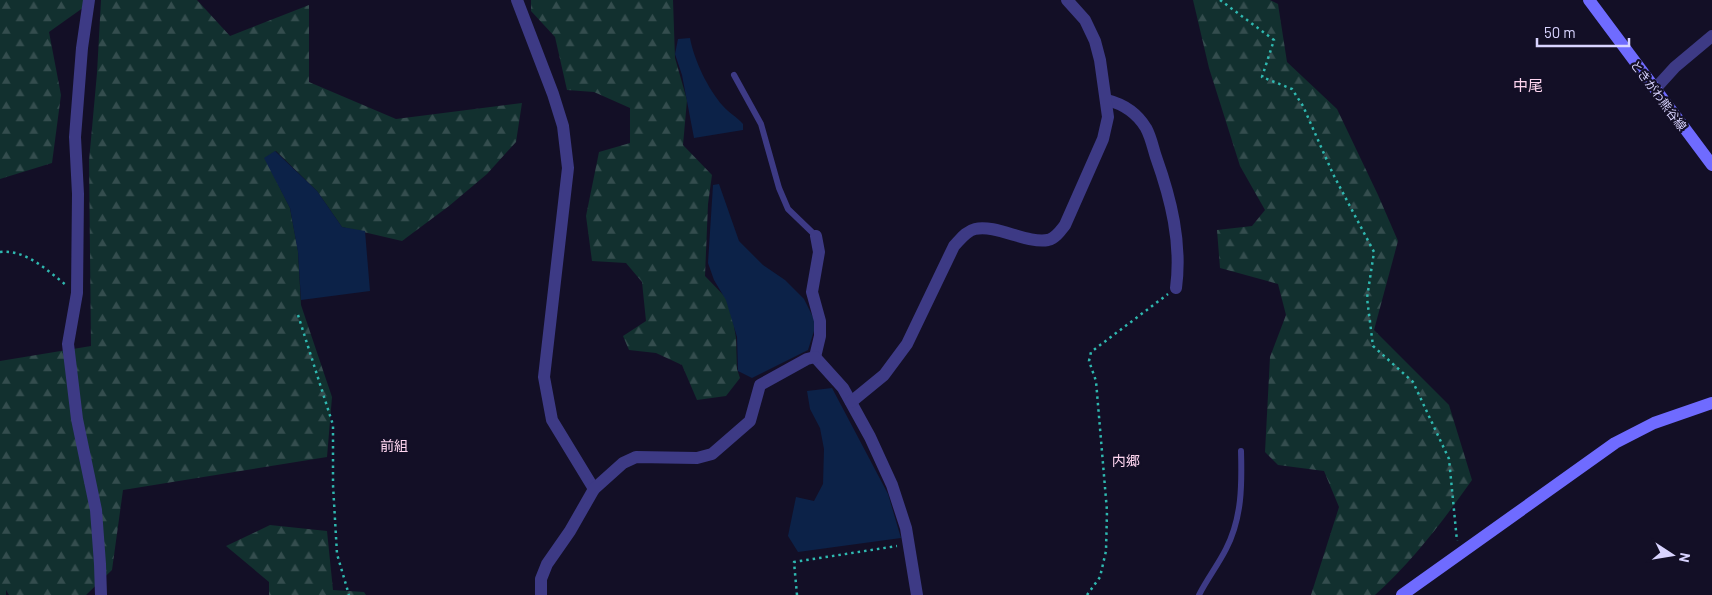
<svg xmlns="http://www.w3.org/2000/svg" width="1712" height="595" viewBox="0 0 1712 595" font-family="Barlow,'Noto Sans JP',sans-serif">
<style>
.forest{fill:url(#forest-firs)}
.water{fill:#0c2248}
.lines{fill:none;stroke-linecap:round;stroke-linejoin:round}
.path{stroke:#2fb8b0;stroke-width:2.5;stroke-dasharray:2.5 4;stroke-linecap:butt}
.lane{stroke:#3d3a85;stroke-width:6}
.street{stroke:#3d3a85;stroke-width:12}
.secondary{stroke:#6f6bff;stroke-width:12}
.labels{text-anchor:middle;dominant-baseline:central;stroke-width:4.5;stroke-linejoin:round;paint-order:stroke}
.street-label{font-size:12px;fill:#d9d4ff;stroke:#130f26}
.neighbourhood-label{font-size:14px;fill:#ffd6f0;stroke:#130f26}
.quarter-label{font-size:15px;fill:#ffd6f0;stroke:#130f26}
</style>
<defs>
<pattern id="forest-firs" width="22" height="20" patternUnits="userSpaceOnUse" patternTransform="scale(1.25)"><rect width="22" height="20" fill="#12302f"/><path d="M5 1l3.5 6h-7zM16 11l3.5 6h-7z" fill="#344d4e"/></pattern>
</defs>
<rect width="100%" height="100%" fill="#130f26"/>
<!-- forest -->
<g class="forest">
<polygon points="0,0 94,0 49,32 61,95 52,163 0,179"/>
<polygon points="101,0 197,0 230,36 309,5 309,82 396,119 522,103 516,142 487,174 449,206 402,241 342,227 317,191 276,151 265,158 290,208 298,251 301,305 332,397 327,457 123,490 112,570 86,595 9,595 6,590 6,595 0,595 0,361 91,346 89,161 97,73"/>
<polygon points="531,0 673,0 675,58 687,100 683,145 712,175 708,204 705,276 730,302 736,338 737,369 740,378 726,396 697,400 682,365 656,353 629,350 623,336 646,321 642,282 626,263 592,261 586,216 599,152 630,143 630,108 594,92 567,90 555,37 531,11"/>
<path d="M1193,0H1270L1278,4L1287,62L1337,109L1378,195L1398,241L1374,330L1449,405L1472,480C1443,521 1412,562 1375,595H1311L1339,507L1324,471L1278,465L1265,452L1270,357L1286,315L1278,284L1220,268L1217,230L1252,226L1265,210L1240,166L1209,68Z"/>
<polygon points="270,525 327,531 333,590 364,592 366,595 269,595 269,582 226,546"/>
</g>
<!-- water -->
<g class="water">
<path d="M690,38C694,60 708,89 723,106C729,113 737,117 743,124V130L694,138L682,75L675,54L678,39Z"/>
<polygon points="275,151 317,191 342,227 365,231 370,291 301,300 298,252 290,208 264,158"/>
<polygon points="719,184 739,241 763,265 785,280 804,299 814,319 815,328 808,350 752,378 738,371 737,337 726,300 714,280 708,263 713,185"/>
<polygon points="832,388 888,494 901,538 798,552 788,536 796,497 814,501 823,484 824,449 820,428 810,409 807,391"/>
</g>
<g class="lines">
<!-- path -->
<g class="path">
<polyline points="1220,0 1274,40 1262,77 1292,89 1303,106 1333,174 1374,252 1367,298 1373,346 1413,382 1449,459 1457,541"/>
<path d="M0,252C25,249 47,270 66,285"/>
<polyline points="298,315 333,425 333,485 337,554 349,595"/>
<polyline points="797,595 794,562 897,546"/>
<polyline points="1087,595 1100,577 1106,551 1107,511 1096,381 1089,361 1091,352 1168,294"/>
</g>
<!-- lane -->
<g class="lane">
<polyline points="734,75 761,124 779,188 788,209 816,236"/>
<path d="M1199,595C1207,579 1218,565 1226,549C1242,518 1242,485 1241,451"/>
</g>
<!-- street -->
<g class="street">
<polyline points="89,0 82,48 75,137 78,194 77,293 68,344 77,419 96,510 100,564 101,595"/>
<polyline points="517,0 553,94 563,126 568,168 544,377 552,420 594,489"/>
<polyline points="1655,89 1675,67 1712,36"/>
<path d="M1107,100C1123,104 1137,113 1146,128C1151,137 1153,148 1156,157C1171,199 1182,243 1176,288"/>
<polyline points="815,357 843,388 870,437 892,485 906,528 917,595"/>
<polyline points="815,357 820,336 820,321 812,292 819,252 816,236"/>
<path d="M851,402L884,375L907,344L954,246C960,240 966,231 975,229C996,224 1027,244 1048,240C1056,238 1061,230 1065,225L1103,139L1108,117L1100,60L1095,41L1085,20L1067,0"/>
<polyline points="541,595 541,579 547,564 570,531 594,489 623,463 636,457 697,458 712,454 750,421 760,385 807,359 815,357"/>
</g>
<!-- secondary -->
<g class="secondary">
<polyline points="1589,0 1712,165"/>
<polyline points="1402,595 1615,443 1654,423 1712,403"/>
</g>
</g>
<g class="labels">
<!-- street labels -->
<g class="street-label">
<text transform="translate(1659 95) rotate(53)">ときがわ熊谷線</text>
</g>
<!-- neighbourhood labels -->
<g class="neighbourhood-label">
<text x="394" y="445">前組</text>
<text x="1126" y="460">内郷</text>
</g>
<!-- quarter labels -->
<g class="quarter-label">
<text x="1528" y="85">中尾</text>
</g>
</g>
<!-- north arrow -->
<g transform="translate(1672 555) rotate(102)" stroke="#130f26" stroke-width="4" paint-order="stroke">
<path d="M0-4L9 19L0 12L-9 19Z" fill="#d9d4ff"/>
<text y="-8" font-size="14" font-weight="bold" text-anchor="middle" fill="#d9d4ff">N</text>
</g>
<!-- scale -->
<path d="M1537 38v8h92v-8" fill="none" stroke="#d9d4ff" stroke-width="2.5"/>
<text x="1544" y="38" font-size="15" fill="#d9d4ff" stroke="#130f26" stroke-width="4" paint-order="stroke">50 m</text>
</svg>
